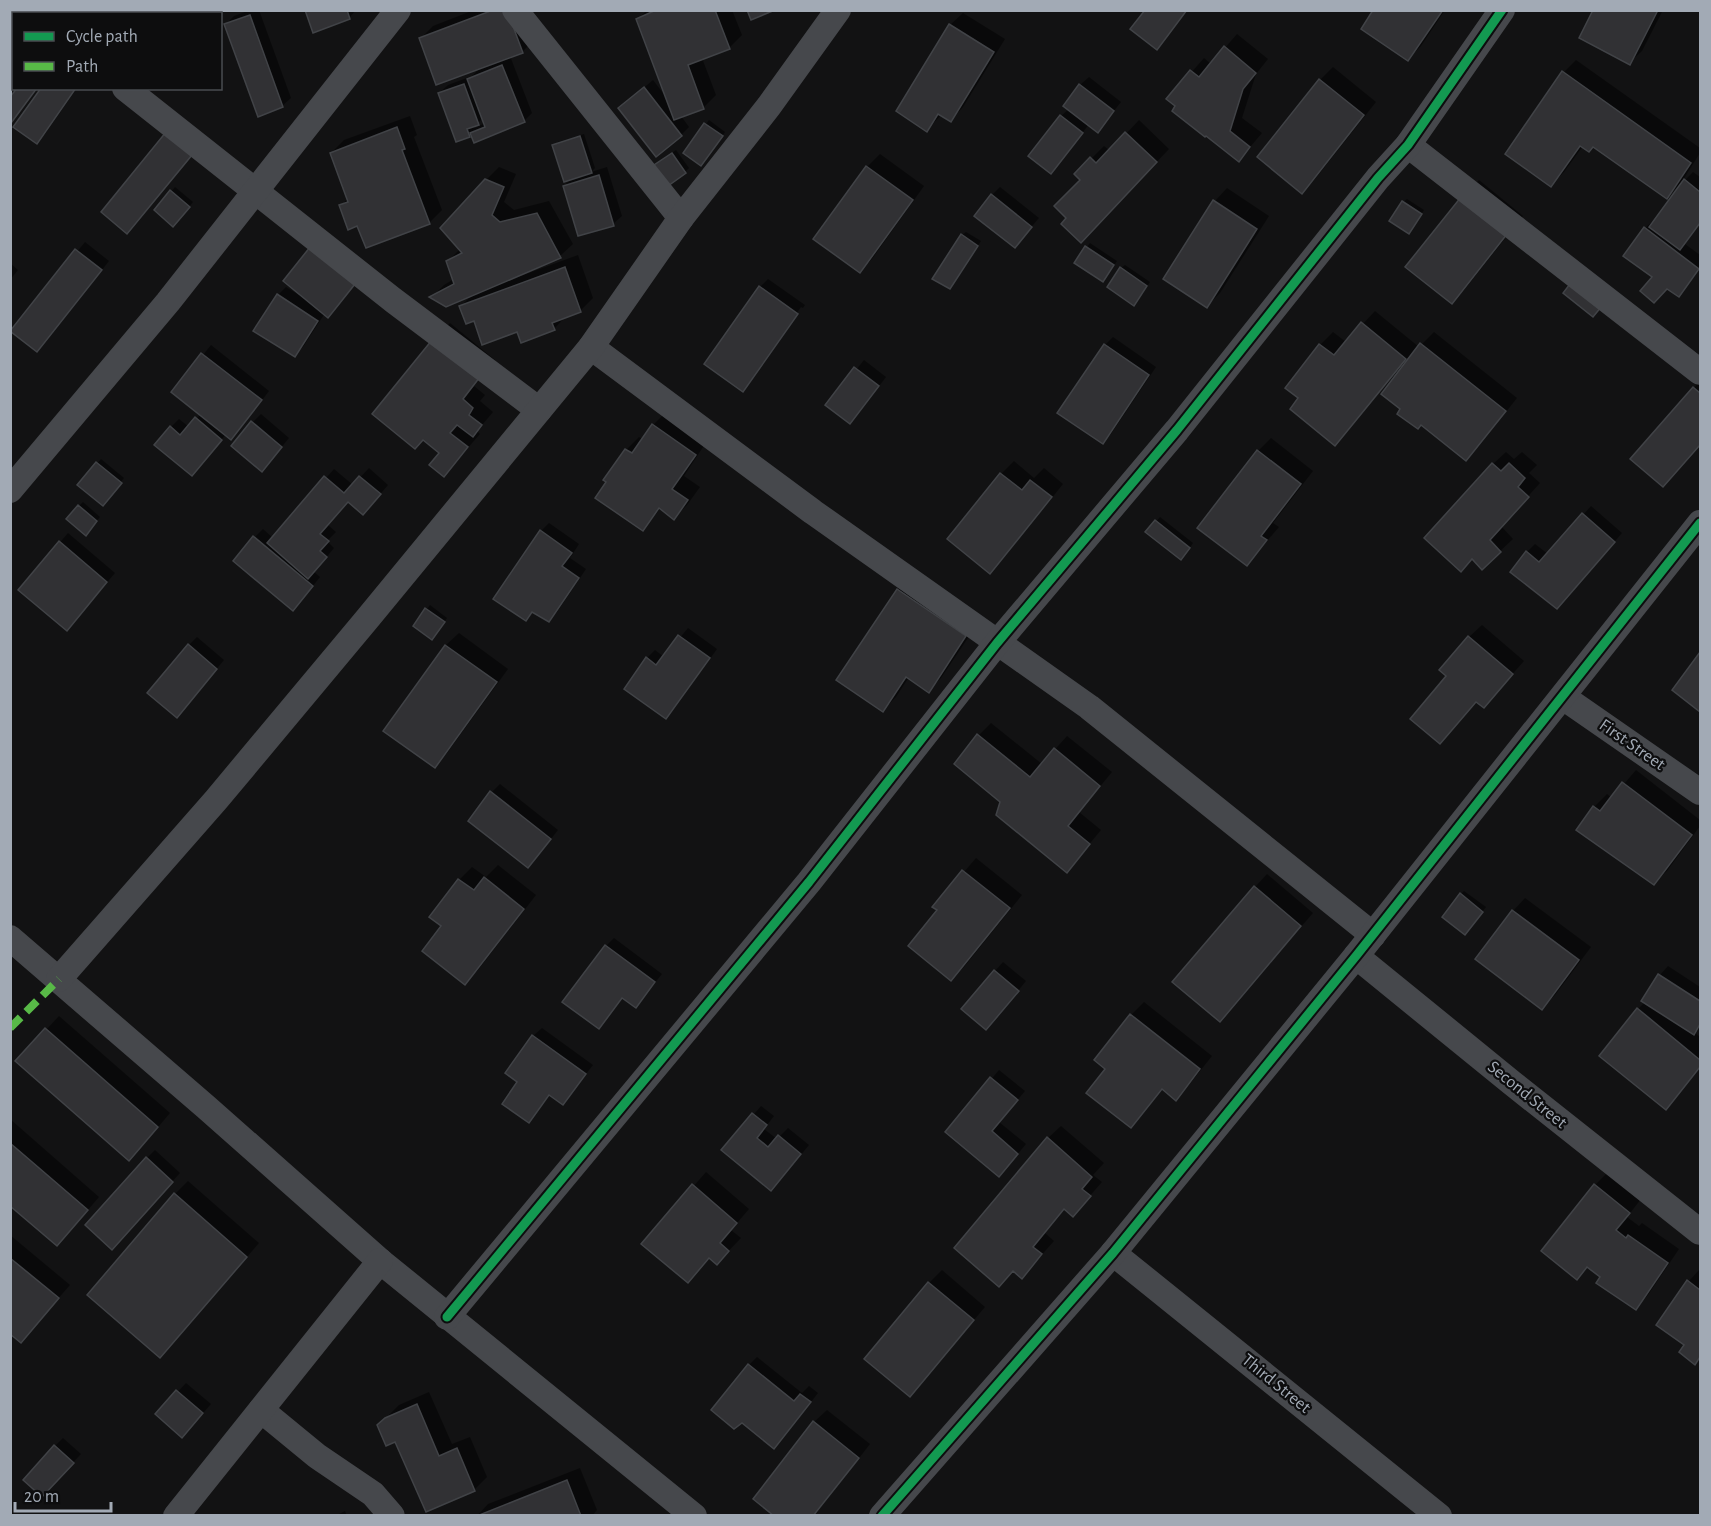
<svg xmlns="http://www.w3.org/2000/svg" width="1711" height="1526" viewBox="0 0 1711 1526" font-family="'Alegreya Sans',sans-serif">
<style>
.shadow{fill:#0007;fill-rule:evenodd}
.building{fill:#313134;stroke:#414347;stroke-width:1.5}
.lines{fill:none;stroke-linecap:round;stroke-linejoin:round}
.street{stroke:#46484c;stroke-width:26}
.quiet{stroke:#58b947;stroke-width:8;stroke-dasharray:15 8;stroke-linecap:butt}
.cycleway-casing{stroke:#0d0d0e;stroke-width:13}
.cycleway{stroke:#139951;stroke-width:9}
.labels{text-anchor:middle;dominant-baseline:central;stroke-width:4.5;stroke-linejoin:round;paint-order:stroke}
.street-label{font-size:18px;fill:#a2aab5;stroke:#0d0d0e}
</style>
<rect width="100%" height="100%" fill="#121213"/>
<!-- shadow -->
<g class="shadow">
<polygon points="119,10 132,10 133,14 120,14"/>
<polygon points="250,10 259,10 291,98 282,106 226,24 234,16"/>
<polygon points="307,10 356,10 349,18"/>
<path d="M474,10H524L535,39L522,52L510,56L532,113L524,121L472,134L470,136L439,93L448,85L472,76L481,67L420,39L433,26ZM483,118L485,123L475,128L474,127Z"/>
<polygon points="647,10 732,10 742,35 729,48 702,58 716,95 704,107 681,116 689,127 681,135 620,108 653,80 666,97 637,20"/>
<polygon points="1147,10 1188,10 1157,48"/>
<polygon points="1374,10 1445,10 1421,46 1408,59"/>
<polygon points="1595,10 1663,10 1642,51 1629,63"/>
<polygon points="963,13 1005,39 963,107 951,120 942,114 927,130 950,25"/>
<polygon points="1237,34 1268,59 1256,74 1242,118 1262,133 1239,160 1168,99 1204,58 1211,64"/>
<polygon points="1576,60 1700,148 1700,153 1681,183 1667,197 1593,146 1583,146 1564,172 1551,185 1564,72"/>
<polygon points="1333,67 1376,102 1315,179 1302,192 1320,80"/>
<polygon points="1089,77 1121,102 1098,131 1089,124 1059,164 1061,116 1069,109 1080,85"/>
<polygon points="43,88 77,88 45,134 36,142"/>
<polygon points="410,116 417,135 414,137 442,210 429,223 358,225 341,206 348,198 331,153 344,140"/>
<polygon points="709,120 725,132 705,161 685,153"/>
<polygon points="1139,120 1169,149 1094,228 1082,180 1076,174 1104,146 1110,151"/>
<polygon points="584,134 595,168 591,172 607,167 622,216 613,224 564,186 573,177 554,146 558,142"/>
<polygon points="676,150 689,168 685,172 659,162"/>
<polygon points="880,154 924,186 872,259 860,271 815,239 867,167"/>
<polygon points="499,167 516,174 504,202 514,210 549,201 573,244 560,256 514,276 515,278 578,255 593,298 581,310 567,315 554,329 518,330 475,319 461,306 474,293 432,297 444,285 454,279 448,261 460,249 486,180"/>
<polygon points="1693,172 1700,177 1700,223 1685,244 1700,255 1700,269 1678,296 1654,277 1645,228 1654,220 1655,221 1682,183"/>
<polygon points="1479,180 1523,216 1464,290 1452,302 1466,193"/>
<polygon points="175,187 193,202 177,221 156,210"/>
<polygon points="1000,187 1039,218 1015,246 992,195"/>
<polygon points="1227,188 1269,216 1220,293 1207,306 1215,201"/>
<polygon points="1407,199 1424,210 1413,228 1403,202"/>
<polygon points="966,232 981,241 953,284 962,235"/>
<polygon points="85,242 109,261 45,342 12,331"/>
<polygon points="1090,243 1117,261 1107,276 1076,262"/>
<polygon points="10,263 18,270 10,280"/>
<polygon points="1125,265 1150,282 1138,300 1121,268"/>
<polygon points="367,270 336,308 325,313 303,347 294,355 278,295 286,287 299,295"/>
<polygon points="768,279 805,305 803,308 801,307 748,383 750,383 743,390 760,287"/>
<polygon points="1375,311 1419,347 1434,332 1517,398 1479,446 1466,459 1402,409 1402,370 1400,368 1335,444 1301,398 1287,388 1320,345 1333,332 1346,342"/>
<polygon points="450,323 495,360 474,386 485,395 480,401 493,412 477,431 480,434 444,475 441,453 438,336"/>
<polygon points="1113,337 1156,367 1111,434 1103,442 1105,345"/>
<polygon points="211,345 269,391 240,429 231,438 226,434 200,466 171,427 179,419 189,427 201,414 173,392"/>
<polygon points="864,360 886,377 858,414 828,405"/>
<polygon points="1700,381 1700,445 1663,485 1632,458"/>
<polygon points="666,412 707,441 684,476 700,487 687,505 674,518 661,508 643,529 605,480 626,450 639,437 643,440 653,425"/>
<polygon points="261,414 289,438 270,461 253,422"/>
<polygon points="1271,438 1313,471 1273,523 1279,527 1247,564 1200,527 1258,451"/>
<polygon points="1506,452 1514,459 1522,452 1537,465 1529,473 1540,483 1501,526 1513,539 1482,568 1473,558 1493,464"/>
<polygon points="101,459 124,478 106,500 79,484"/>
<polygon points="1014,461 1034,478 1044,468 1063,484 1003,559 990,572 949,539 1001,474"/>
<polygon points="369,468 388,485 371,505 348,500 328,525 336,532 327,541 334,548 314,572 320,577 301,601 255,537 263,529 273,538 334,469 353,485"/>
<polygon points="83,502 100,517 89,530 79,506"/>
<polygon points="1591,506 1622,533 1565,599 1527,552 1535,544 1548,554"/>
<polygon points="1160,517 1193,543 1185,555 1147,532"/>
<polygon points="549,523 579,544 570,558 586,569 557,612 548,620 534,611 525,619 541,531"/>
<polygon points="68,533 115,573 75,620 20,589"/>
<polygon points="911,578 978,623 941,678 928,691 909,677 896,697 883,710 899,590"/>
<polygon points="430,605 447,618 436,635 415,625"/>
<polygon points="1482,625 1524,661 1484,706 1478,701 1440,742 1469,637"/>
<polygon points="688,628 717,649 674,709 666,717 647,658 655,650 664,657"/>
<polygon points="459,633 508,669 447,753 435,766 385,731 446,645"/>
<polygon points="197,637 224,660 185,707 189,645"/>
<polygon points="1700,654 1700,710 1674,689"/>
<polygon points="991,723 1042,764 1067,736 1112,772 1079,812 1101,830 1067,871 1002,801 979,735"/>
<polygon points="1636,770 1700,820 1700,826 1667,871 1654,883 1594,807 1607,794 1612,798"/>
<polygon points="500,784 558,830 536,858 492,792"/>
<polygon points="976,858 1022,895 964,967 951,979 939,910 934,907"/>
<polygon points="498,865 536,895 478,970 465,983 443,925 459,880 472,867 486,877"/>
<polygon points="1267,874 1313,913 1220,1020 1255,887"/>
<polygon points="1464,891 1486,907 1469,929 1461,894"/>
<polygon points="1525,898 1591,947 1555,995 1542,1008 1513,911"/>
<polygon points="614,938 662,974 636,1006 623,997 599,1027 606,946"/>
<polygon points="1003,962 1026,981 994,1020 995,971"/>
<polygon points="1668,966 1700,987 1700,1026 1694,1032 1700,1037 1700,1068 1666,1108 1638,1009 1645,1002 1643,1001 1660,975"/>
<polygon points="1144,1002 1212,1056 1188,1086 1176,1099 1163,1089 1131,1126 1107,1068 1096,1059 1131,1015"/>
<polygon points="59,1016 170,1113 142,1146 17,1061"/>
<polygon points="542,1028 593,1065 563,1103 551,1094 529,1121 520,1082 533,1036"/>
<polygon points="999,1070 1025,1091 999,1122 1026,1144 1007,1167 947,1132"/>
<polygon points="761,1106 774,1116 764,1129 777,1139 788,1128 809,1145 779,1181 723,1150"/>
<polygon points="10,1119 99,1197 69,1232 10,1204"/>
<polygon points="1061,1126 1104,1163 1093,1175 1102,1182 1073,1215 1065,1208 1045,1233 1054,1241 1022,1277 1014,1270 999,1285 1048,1138"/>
<polygon points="155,1150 180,1173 120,1239 147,1158"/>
<polygon points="706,1172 749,1209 731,1230 741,1238 717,1263 710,1257 700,1268 644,1243"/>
<polygon points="1608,1172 1641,1199 1627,1217 1639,1226 1642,1223 1679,1249 1648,1295 1636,1308 1588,1266 1576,1278 1595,1185"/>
<polygon points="188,1181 259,1243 173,1343 175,1194"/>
<polygon points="10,1235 70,1285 21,1341 10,1332"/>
<polygon points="1700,1269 1700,1357 1695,1363 1686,1345 1689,1281"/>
<polygon points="942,1270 985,1307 910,1395 929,1283"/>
<polygon points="757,1357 802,1393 809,1386 818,1393 782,1439 749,1365"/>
<polygon points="186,1383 211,1404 190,1428 157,1414"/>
<polygon points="429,1392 452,1444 470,1437 487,1477 475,1489 426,1510 396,1440 378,1426 399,1405"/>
<polygon points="827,1410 870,1444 814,1516 776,1516 814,1422"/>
<polygon points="63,1438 81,1454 50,1487 55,1446"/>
<polygon points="580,1468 597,1510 592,1516 477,1516 488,1504"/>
<polygon points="345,1511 347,1516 335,1516"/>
</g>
<!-- building -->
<g class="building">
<polygon points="135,10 167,10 160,14 137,14"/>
<polygon points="305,10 347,10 350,19 313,33"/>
<polygon points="493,10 507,10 523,53 436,85 419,38"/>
<polygon points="656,10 715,10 730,49 688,65 704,109 674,120 636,19"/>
<polygon points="747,10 775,10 751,20"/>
<polygon points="1145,10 1187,10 1157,50 1130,29"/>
<polygon points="1373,10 1443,10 1408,61 1361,29"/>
<polygon points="1593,10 1658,10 1630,65 1579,38"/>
<polygon points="250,15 283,107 258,117 224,24"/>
<polygon points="949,24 994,52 951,122 938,114 927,132 896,111"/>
<polygon points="1224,46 1256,73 1243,89 1230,131 1250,147 1239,162 1206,136 1205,137 1172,111 1175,106 1166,99 1190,70 1199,77"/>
<polygon points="502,65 525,122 474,143 470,133 485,127 467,79"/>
<polygon points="1562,71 1691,163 1667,199 1593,147 1589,152 1580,146 1551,187 1505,154"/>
<polygon points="1319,79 1364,115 1302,194 1257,157"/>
<polygon points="464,84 479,125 467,129 470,137 456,142 438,93"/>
<polygon points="1079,84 1114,111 1098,133 1063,106"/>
<polygon points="644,87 682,136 656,157 618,108"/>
<polygon points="17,88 37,88 11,123 10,97"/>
<polygon points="41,88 76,88 37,144 13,127"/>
<polygon points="1060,115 1083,133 1051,174 1028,156"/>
<polygon points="704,123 723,136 701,166 683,153"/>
<polygon points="397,127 405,149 402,150 430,224 366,248 357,226 348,230 339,205 348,202 330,153"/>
<polygon points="166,132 192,155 127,234 101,212"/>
<polygon points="1125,132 1157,162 1081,243 1061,224 1066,218 1054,206 1080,180 1074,174 1090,157 1096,163"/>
<polygon points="580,136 592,173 564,182 552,145"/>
<polygon points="672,153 686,173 668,186 654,165"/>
<polygon points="866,166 913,200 860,273 813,239"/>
<polygon points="599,175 614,226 578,236 563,186"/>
<polygon points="485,179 504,187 492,215 500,222 537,213 561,258 446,307 429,297 454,284 446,261 462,253 440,228"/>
<polygon points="1684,179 1700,192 1700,223 1680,250 1649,227"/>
<polygon points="170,190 190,207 173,227 154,210"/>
<polygon points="1465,192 1511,229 1452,304 1405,267"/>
<polygon points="991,194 1032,227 1015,248 974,216"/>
<polygon points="1213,200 1257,229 1207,308 1163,279"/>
<polygon points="1402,201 1422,214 1409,234 1389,221"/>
<polygon points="1644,227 1699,269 1679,297 1667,289 1654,303 1640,291 1652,277 1623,256"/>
<polygon points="961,234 978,246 950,289 932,279"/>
<polygon points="314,242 359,279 328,318 283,281"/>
<polygon points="1085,246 1114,265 1103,282 1074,263"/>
<polygon points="75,249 102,270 37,352 10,331"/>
<polygon points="565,267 581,312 552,323 555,330 521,343 517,332 482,345 474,321 466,324 459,306"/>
<polygon points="1120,267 1147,286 1134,306 1107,287"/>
<polygon points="1576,276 1606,301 1593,317 1563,293"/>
<polygon points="759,286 798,314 743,392 704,364"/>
<polygon points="277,294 318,321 295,357 253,331"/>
<polygon points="1361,322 1406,359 1335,446 1290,409 1298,398 1285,388 1319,344 1334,355"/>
<polygon points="436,335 483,373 463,399 473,408 469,415 482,425 473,437 457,425 450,433 468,447 444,477 429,465 439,453 423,440 415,449 372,414"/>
<polygon points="1420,343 1506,411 1466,461 1421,425 1418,429 1397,414 1400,409 1381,394"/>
<polygon points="1104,344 1149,375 1103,444 1057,413"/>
<polygon points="201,353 262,400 231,440 171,392"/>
<polygon points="854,367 879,386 850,424 825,405"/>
<polygon points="1693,387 1700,393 1700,445 1663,487 1630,459"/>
<polygon points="195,417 222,440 192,476 154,445 170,426 180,435"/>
<polygon points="251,421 282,447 262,472 231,446"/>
<polygon points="652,424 696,455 672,489 688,500 674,520 659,508 643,531 595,498 606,482 603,480 625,449 632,453"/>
<polygon points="1257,450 1301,484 1261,536 1267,540 1247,566 1197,528"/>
<polygon points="96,462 122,483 103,506 77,485"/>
<polygon points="1492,463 1501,471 1509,463 1525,478 1518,487 1529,497 1490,540 1501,552 1482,570 1472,559 1461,572 1424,538"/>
<polygon points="1000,473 1022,490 1030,480 1052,497 990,574 947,539"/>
<polygon points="324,476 344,493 359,476 381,494 363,515 348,502 320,534 329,541 320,551 327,557 308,579 267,543"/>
<polygon points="78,505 97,521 86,536 66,519"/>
<polygon points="1582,513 1615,542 1557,609 1510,572 1526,551 1539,562"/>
<polygon points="1155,520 1190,548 1181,560 1145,532"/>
<polygon points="540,530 572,553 562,566 579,578 549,622 532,612 526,621 493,599"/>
<polygon points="253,536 313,586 293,611 233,561"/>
<polygon points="59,541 107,582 67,631 18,590"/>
<polygon points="897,589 966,636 929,693 906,677 883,712 836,680"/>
<polygon points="425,608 445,622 432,640 413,626"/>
<polygon points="678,635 710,658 666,719 624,689 646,657 656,665"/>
<polygon points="1468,636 1513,674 1484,708 1476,702 1440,744 1410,719 1446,676 1439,670"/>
<polygon points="188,644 217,669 177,718 147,693"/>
<polygon points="445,645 497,682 435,768 383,731"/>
<polygon points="1700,652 1700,712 1672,690"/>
<polygon points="977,734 1030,777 1054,748 1100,786 1068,826 1090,844 1067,873 996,815 1000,802 954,764"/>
<polygon points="1622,782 1692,835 1654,885 1576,830 1593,806 1600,811"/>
<polygon points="490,791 551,839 528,868 468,821"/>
<polygon points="962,870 1010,908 951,981 908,946 937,910 932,907"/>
<polygon points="484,877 524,909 465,985 422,951 441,926 429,917 458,879 474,890"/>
<polygon points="1254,886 1301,926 1220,1022 1172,982"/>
<polygon points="1460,893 1483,912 1465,935 1442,917"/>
<polygon points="1512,910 1579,960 1542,1010 1475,959"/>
<polygon points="605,945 655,982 636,1008 622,998 599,1029 562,1002"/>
<polygon points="994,970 1019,991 986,1030 961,1009"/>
<polygon points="1658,974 1700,1001 1700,1024 1694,1035 1641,1001"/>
<polygon points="1637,1008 1700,1060 1700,1067 1666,1110 1599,1056"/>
<polygon points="1130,1014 1200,1069 1176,1101 1162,1089 1131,1128 1086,1093 1105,1069 1094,1060"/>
<polygon points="45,1028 158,1127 129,1161 15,1061"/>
<polygon points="532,1035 586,1074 563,1105 549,1095 529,1123 502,1104 517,1082 505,1073"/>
<polygon points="990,1077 1018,1100 992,1131 1018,1154 999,1177 945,1132"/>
<polygon points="752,1113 767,1125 757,1138 768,1147 778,1135 801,1154 771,1191 721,1150"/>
<polygon points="1047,1137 1092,1177 1082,1189 1091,1196 1073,1217 1064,1209 1033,1247 1042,1254 1022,1279 1013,1271 999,1287 954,1248"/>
<polygon points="10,1143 88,1210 57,1246 10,1206"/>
<polygon points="146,1157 173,1182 112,1250 85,1225"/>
<polygon points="692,1184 737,1223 720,1243 729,1251 717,1265 709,1258 688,1283 641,1244"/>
<polygon points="1594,1184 1630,1213 1616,1230 1626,1238 1628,1235 1668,1263 1636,1310 1596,1283 1600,1277 1587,1267 1577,1280 1541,1251"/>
<polygon points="174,1193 247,1257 160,1358 87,1295"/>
<polygon points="10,1258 59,1298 21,1343 10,1334"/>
<polygon points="1687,1280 1700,1290 1700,1357 1695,1365 1679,1352 1684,1345 1656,1325"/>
<polygon points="928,1282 974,1320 910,1397 864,1359"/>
<polygon points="748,1364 794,1401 800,1394 811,1402 774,1449 742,1423 734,1429 711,1410"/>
<polygon points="176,1390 203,1413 182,1438 155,1414"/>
<polygon points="417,1404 439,1456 457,1448 475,1491 426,1512 395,1442 386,1446 377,1425 385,1418"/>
<polygon points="813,1421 859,1458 813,1516 774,1516 753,1499"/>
<polygon points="54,1445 74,1463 42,1497 23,1480"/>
<polygon points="567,1480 581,1516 477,1516"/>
</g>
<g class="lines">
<!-- street -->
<g class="street">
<polyline points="30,10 34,14"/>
<polyline points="515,10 681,218"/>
<polyline points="125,88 393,300 539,410"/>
<polyline points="1408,145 1700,372"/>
<polyline points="591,347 813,512 1089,707 1373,935"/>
<polyline points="10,490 168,302 398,10"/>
<polyline points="1563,697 1700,792"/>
<polyline points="10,938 206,1107 380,1261 694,1516"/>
<polyline points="1356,956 1512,1083 1700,1232"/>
<polyline points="59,979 216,800 368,618 591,347 681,218 769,106 838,10"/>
<polyline points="1113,1253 1439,1516"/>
<polyline points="447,1317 809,882 997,643 1177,430 1378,178 1408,145 1502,10"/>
<polyline points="261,1410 317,1456 373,1494 392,1516"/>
<polyline points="176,1516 380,1261"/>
<polyline points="882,1516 1113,1253 1356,956 1700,523"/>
</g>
<!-- quiet -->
<polyline class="quiet" points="10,1028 59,979"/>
<defs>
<g id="cycleway">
<polyline points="447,1317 809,882 997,643 1177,430 1378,178 1408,145 1502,10"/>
<polyline points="882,1516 1113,1253 1356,956 1700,523"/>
</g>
</defs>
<!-- cycleway casing -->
<use href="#cycleway" class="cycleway-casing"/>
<!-- cycleway -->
<use href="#cycleway" class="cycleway"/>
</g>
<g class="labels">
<!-- street labels -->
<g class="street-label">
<text transform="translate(1632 745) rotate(35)">First Street</text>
<text transform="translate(1527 1095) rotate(39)">Second Street</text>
<text transform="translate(1276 1384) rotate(39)">Third Street</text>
</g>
</g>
<!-- border -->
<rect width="1711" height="1526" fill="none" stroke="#a2aab5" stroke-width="24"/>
<!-- legend -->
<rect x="12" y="12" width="210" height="78" fill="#0d0d0e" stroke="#494c51" stroke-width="1.5"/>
<rect x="24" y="32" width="30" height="9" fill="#139951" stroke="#494c51" stroke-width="1.5"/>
<text x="66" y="42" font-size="18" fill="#a2aab5">Cycle path</text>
<rect x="24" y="62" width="30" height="9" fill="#58b947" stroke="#494c51" stroke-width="1.5"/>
<text x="66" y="72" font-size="18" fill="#a2aab5">Path</text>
<!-- scale -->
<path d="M15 1502v9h96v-9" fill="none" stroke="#a2aab5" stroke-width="3"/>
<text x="24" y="1502" font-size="18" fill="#a2aab5" stroke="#0d0d0e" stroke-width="4.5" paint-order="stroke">20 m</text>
</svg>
